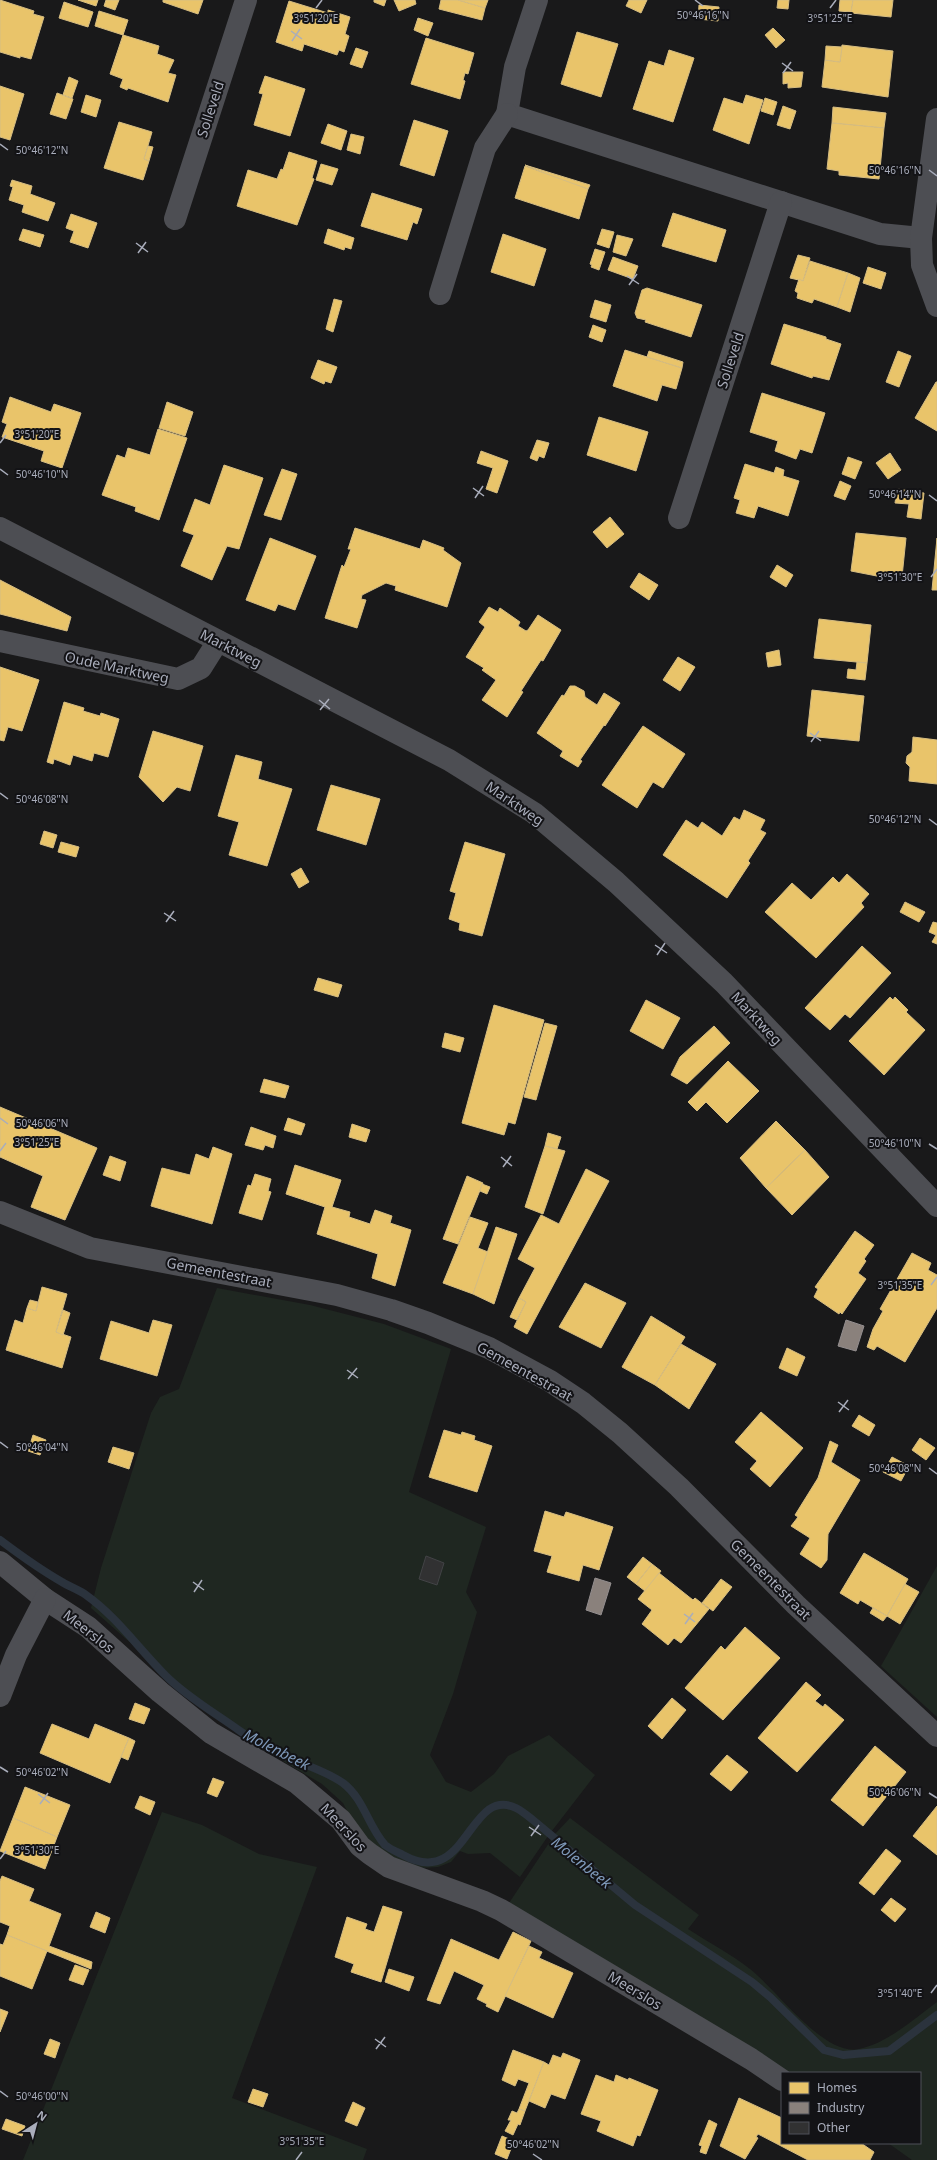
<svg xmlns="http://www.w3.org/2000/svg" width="937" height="2160" viewBox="0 0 937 2160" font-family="'Noto Sans',sans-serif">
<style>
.green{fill:#1f2721}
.homes{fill:#e9c46a;stroke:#d6bd82}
.industry{fill:#8a817c;stroke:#938e8f}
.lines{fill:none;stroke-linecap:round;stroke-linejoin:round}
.stream{stroke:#2b333d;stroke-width:8}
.building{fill:#313132;stroke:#424346}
.minor{stroke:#4d4e53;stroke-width:22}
.tertiary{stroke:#4d4e53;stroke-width:22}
.ticks{fill:none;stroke:#a9adbb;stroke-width:1.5}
.labels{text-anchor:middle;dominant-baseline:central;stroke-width:4;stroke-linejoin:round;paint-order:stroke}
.street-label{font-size:14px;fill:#a9adbb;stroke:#131316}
.water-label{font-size:15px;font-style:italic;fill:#7e98b9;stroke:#131316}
.ticks-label{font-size:10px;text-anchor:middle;fill:#a9adbb;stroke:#131316;stroke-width:4;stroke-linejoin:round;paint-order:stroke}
</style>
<rect width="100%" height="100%" fill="#19191a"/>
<!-- green -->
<g class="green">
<polygon points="217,1288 310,1305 384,1324 451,1349 409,1492 486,1527 466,1592 477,1612 453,1694 430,1755 446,1782 471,1792 494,1774 508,1756 549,1735 595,1775 548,1836 520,1877 490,1853 468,1854 460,1851 451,1862 438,1867 421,1868 383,1856 356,1828 343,1803 322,1784 259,1747 210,1713 91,1608 101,1568 151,1413 160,1397 179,1389"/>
<polygon points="937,1566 937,1717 881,1666"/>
<polygon points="162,1812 202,1825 259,1854 317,1867 232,2098 367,2149 363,2160 23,2160"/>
<path d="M570,1818L699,1915L688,1929C708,1942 731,1954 750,1969C776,1989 824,2057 859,2049C888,2043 914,2019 937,2002V2160H912L888,2143H920V2073H789L505,1909L555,1834Z"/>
</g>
<!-- homes -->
<g class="homes">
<polygon points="0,0 34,11 33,14 44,17 31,59 20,56 20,58 0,52"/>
<polygon points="78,0 98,0 96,6"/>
<polygon points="106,0 119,0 115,10 104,6"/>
<polygon points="163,0 203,0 198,14 163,2"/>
<polygon points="374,0 386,0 384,6 374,2"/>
<polygon points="394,0 415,0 416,4 399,11"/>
<polygon points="441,0 458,0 485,8 482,20 439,9"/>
<polygon points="458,0 488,0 485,8"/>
<polygon points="629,0 647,0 641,13 626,6"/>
<polygon points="778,0 789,0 788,9 777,8"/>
<polygon points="840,0 853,0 851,12 839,11"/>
<polygon points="853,0 893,0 891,17 851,13"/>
<polygon points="289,1 328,13 328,10 350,17 345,34 349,36 344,52 339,50 337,55 304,44 302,51 276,42"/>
<polygon points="64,2 93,12 88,27 59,18"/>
<polygon points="699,5 719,7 718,21 698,19"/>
<polygon points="99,11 128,20 123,35 95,26"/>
<polygon points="418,18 433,23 428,36 414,30"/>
<polygon points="773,28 785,40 776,48 765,35"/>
<polygon points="577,32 618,44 601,97 561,84"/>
<polygon points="123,35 159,46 157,54 174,60 168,73 176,75 168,102 128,88 127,90 120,87 123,79 110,74"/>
<polygon points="426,38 474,53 468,74 465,73 463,80 465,81 460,99 411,84"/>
<polygon points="842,45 893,51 888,97 822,87 825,60 840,62"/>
<polygon points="826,46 842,47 840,62 825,60"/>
<polygon points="356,48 368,52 362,68 350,64"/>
<polygon points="669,50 694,58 673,122 633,109 649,61 664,66"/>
<polygon points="783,72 803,72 801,87 788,88 788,83 783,84"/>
<polygon points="265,76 305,89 290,136 254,125 263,94 259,93"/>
<polygon points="69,77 78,81 72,98 63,95"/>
<polygon points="0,86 24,94 10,140 0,137"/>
<polygon points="57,93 73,99 66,119 50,114"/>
<polygon points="86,95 101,100 96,117 81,112"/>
<polygon points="746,95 763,100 749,144 713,130 724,98 743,104"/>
<polygon points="765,98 777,102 773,115 761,111"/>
<polygon points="783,106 796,111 790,129 777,125"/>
<polygon points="833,107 886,113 884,128 832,123"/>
<polygon points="414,120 448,131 434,176 400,165"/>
<polygon points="119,122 152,132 144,159 149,161 143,180 104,168"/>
<polygon points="832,123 884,128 879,179 839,175 839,171 827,169"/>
<polygon points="328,124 347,131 341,150 321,143"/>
<polygon points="351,134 364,137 360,154 347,150"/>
<polygon points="148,146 153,147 149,161 144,159"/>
<polygon points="289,152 317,161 312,178 314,179 297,225 237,206 248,170 277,179 281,169 283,170"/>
<polygon points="321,164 338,169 332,185 316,180"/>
<polygon points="525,165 590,185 588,189 543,174 544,173"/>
<polygon points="525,166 588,189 579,219 515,198"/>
<polygon points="12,180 32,186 30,194 55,203 48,221 22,212 24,205 9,200 13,187 10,186"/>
<polygon points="372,193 422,209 417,224 413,222 407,240 361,226"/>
<polygon points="673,213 726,230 716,262 662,246"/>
<polygon points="71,214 97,223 88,248 70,242 74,231 66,228"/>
<polygon points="23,229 44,235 40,247 19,240"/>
<polygon points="328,229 354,238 351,249 345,247 344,250 324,243"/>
<polygon points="602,229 614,232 609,248 597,244"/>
<polygon points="503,234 546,249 534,286 491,272"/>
<polygon points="617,235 633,239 626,256 613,252"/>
<polygon points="595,249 605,252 599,270 591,267 592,265 590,264"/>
<polygon points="798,255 810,258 803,281 790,278"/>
<polygon points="613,257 638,266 633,279 608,270"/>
<polygon points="810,261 848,273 837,307 814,299 812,303 797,298 798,293 795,291 799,279 803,281"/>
<polygon points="868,267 886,273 881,289 863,283"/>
<polygon points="848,273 860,278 850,312 837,307"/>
<polygon points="647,288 702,305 691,337 645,322 646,320 637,318 635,313 642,290"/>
<polygon points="334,299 342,301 333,332 326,329"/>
<polygon points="595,300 611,305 606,322 590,317"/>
<polygon points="784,324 826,337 826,339 841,344 829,380 813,376 812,378 771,364"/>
<polygon points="593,325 606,330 602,342 589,337"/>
<polygon points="625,350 682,368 676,389 662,385 657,401 613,386"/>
<polygon points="649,351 683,362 682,368 647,357"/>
<polygon points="898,351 911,356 899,387 886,382"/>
<polygon points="318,360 337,367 331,383 325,381 324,384 311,378"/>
<polygon points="936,382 937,382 937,431 915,418"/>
<polygon points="762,393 825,413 812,453 800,449 796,459 775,451 778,441 750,432"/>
<polygon points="10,397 51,412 54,404 81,413 62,468 41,461 44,451 2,437 7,424 2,422"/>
<polygon points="167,402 193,412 185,436 159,428"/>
<polygon points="599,417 648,432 636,471 587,455"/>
<polygon points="158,429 187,438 159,520 135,511 136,507 102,495 117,455 125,458 128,448 150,455"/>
<polygon points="537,440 549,443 544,458 539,456 537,461 530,458"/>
<polygon points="481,451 508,461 497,493 486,489 493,468 477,463"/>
<polygon points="890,453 901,470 888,479 876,463"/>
<polygon points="848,457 862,462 855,479 842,474"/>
<polygon points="745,464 774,473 776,467 784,470 783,476 799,481 788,516 758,506 754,518 736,513 740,500 734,498"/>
<polygon points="224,465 263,478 239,549 227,546 212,580 181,566 194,535 183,531 195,499 210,505"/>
<polygon points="282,469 297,474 281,520 264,515"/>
<polygon points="840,481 851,486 845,500 834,496"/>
<polygon points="897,489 924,493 921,519 907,517 909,504 895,503"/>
<polygon points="610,517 624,534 607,548 593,532"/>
<polygon points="355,528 420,549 423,540 444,548 443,550 461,563 447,607 395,590 396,586 386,583 362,595 361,599 366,600 357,628 325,618 342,565 344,567 351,549 348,549"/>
<polygon points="856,533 906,538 902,577 883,575 882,577 851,571"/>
<polygon points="270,538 316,556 295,610 278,604 275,611 246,600"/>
<polygon points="937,538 937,590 932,590"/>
<polygon points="777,565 793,575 786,587 770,577"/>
<polygon points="639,573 658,585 649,600 630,587"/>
<polygon points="0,580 71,617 67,631 0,614"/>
<polygon points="489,607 498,612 500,608 520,622 518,626 526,631 528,630 538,615 561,630 543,661 541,660 521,691 523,692 507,717 482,700 496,680 482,670 484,668 466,657 485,627 479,622"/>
<polygon points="819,619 871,625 867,663 814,658"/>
<polygon points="779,650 781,665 768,667 766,653"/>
<polygon points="678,657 695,667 680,691 663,680"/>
<polygon points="857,662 867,663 865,680 847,678 848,669 856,670"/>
<polygon points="0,667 39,680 22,731 8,727 4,741 0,740"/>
<polygon points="570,686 575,686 584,691 585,697 597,705 604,693 620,703 605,726 604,725 580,760 582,761 578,767 560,756 563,751 537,733 562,695 564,696"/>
<polygon points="812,690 864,696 859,741 807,736"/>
<polygon points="64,702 84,708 83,711 100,716 101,713 119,719 108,757 94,753 92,761 73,755 70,765 54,759 53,764 47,762"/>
<polygon points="643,726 685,754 663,788 653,782 637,808 602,785"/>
<polygon points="153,731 203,746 190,791 177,787 163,802 139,777"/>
<polygon points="913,737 937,740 937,784 909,781 910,767 906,763 907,756 912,752"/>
<polygon points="236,755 262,762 258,779 292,789 267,866 229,855 239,822 218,816"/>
<polygon points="331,785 380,799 366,845 317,830"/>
<polygon points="744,810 765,820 760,830 766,833 748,861 750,863 727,898 663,855 686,820 698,828 702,822 722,836 734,817 740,820"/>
<polygon points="44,831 57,835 53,848 40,844"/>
<polygon points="61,842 79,847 76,857 58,852"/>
<polygon points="465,842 505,854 482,936 459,930 460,923 449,919 456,893 450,891"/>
<polygon points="301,868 309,882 299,888 291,874"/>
<polygon points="847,874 869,894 861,903 864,907 816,958 765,912 792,883 811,900 833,877 839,883"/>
<polygon points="905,902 925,912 919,922 900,912"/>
<polygon points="933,922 937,923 937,944 932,942 936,935 929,932"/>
<polygon points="862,946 891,973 850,1018 845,1014 830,1030 805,1008"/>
<polygon points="318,978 342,985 338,997 314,990"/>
<polygon points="890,997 893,1000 895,997 908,1010 906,1012 925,1030 884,1075 849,1041"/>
<polygon points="646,1000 680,1018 663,1049 630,1031"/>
<polygon points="494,1005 544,1020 515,1124 508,1122 504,1135 462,1123"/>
<polygon points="545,1023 557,1026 536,1100 524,1097"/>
<polygon points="714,1026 730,1043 687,1084 671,1075 680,1057"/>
<polygon points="445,1033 464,1038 460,1052 442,1047"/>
<polygon points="728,1061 759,1091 727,1123 706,1102 697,1111 688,1102"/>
<polygon points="264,1079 289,1086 285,1098 260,1092"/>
<polygon points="0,1107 97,1148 65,1220 31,1207 43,1176 0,1157"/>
<polygon points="288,1118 305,1124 301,1135 284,1130"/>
<polygon points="776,1121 805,1150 766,1188 740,1158"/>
<polygon points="352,1124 370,1130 366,1142 349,1137"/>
<polygon points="251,1127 276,1136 273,1148 265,1145 263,1150 245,1145"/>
<polygon points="548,1133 561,1137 557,1149 545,1146"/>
<polygon points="545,1146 565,1151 543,1214 525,1207"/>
<polygon points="213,1147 232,1154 212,1224 151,1206 162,1168 190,1175 196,1154 209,1159"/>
<polygon points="805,1150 829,1177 792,1215 766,1188"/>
<polygon points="110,1156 126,1162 120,1181 103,1175"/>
<polygon points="295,1165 341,1180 332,1207 350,1212 349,1217 370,1224 375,1210 392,1216 390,1223 411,1230 395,1286 372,1278 378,1254 317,1234 325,1207 286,1194"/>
<polygon points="586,1169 609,1181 527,1334 514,1327 526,1302 519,1298 535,1268 518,1259 541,1215 559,1224"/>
<polygon points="255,1174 271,1179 268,1191 271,1192 262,1220 239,1213 248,1185 251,1186"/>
<polygon points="467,1176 483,1183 458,1244 443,1239"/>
<polygon points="482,1184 490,1187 487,1194 480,1191"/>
<polygon points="470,1217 488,1223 478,1248 488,1252 473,1294 443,1283"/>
<polygon points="496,1227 517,1234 494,1304 473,1294"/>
<polygon points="855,1231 874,1245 864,1259 866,1261 858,1273 866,1279 842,1314 840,1312 839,1314 814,1297 818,1289 815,1287"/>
<polygon points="912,1253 931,1263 928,1270 937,1275 937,1308 905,1362 877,1346 874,1350 867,1347 873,1329 883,1311 880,1309"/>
<polygon points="585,1283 626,1303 601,1348 559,1327"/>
<polygon points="42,1287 67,1294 56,1332 71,1337 62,1368 6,1350 15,1320 23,1323 27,1308 36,1311"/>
<polygon points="519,1298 526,1302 517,1320 510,1317"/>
<polygon points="30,1300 38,1302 36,1311 27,1308"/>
<polygon points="63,1310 70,1313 63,1335 56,1332"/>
<polygon points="651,1316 685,1337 655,1385 622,1367"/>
<polygon points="153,1320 172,1325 157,1376 100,1359 111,1321 149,1333"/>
<polygon points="681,1344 716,1364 689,1409 655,1385"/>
<polygon points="787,1348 805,1357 797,1376 779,1368"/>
<polygon points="761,1412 803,1448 770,1487 750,1469 757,1461 735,1442"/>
<polygon points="859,1415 875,1425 869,1436 852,1426"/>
<polygon points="444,1430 461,1435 462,1432 475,1436 474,1440 492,1446 477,1492 429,1477"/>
<polygon points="33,1435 46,1440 40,1455 28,1451"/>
<polygon points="920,1438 935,1448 926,1460 912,1450"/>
<polygon points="830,1441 838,1445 831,1462 860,1480 828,1534 827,1560 821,1568 800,1554 810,1538 791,1526 798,1517 795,1515 818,1478"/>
<polygon points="113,1447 134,1453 129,1469 108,1462"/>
<polygon points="892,1457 909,1466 901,1481 883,1472"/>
<polygon points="545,1511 564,1517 566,1512 613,1527 599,1570 583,1565 579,1581 547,1572 552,1556 534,1551"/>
<polygon points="864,1553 908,1579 887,1616 860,1600 858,1604 840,1593"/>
<polygon points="643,1557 652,1564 636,1584 627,1577"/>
<polygon points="652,1564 661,1571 645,1591 636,1584"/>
<polygon points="659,1573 693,1600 695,1598 709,1609 681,1643 674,1638 668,1645 642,1624 652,1610 638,1599"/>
<polygon points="721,1579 732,1587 713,1611 702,1603"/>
<polygon points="905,1584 919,1592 900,1624 887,1616"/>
<polygon points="873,1608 887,1616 883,1621 870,1613"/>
<polygon points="745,1627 780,1658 723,1720 685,1688 721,1646 725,1650"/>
<polygon points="806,1682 821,1695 815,1701 823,1707 825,1704 844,1720 797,1772 758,1738"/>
<polygon points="672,1698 686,1710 662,1739 648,1726"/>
<polygon points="135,1703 150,1709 144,1724 129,1719"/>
<polygon points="52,1724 89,1739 95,1724 129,1738 110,1783 40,1753"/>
<polygon points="129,1738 135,1741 128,1760 121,1757"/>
<polygon points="875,1746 906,1772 863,1826 831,1800"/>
<polygon points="727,1755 748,1772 731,1791 710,1774"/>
<polygon points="213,1778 224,1782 217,1797 207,1793"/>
<polygon points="25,1787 70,1805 57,1837 13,1818"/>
<polygon points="140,1796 155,1802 150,1815 135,1808"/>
<polygon points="937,1806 937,1855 913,1836"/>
<polygon points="13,1818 57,1837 45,1869 0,1851"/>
<polygon points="886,1849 901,1861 874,1895 859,1883"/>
<polygon points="2,1876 34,1889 29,1901 61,1914 49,1946 92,1962 91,1969 7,1935 10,1926 0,1922 0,1881"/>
<polygon points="891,1898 906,1909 895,1922 881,1910"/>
<polygon points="383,1906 402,1912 381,1982 351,1972 354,1964 335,1957 347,1917 367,1924 365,1929 374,1932"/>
<polygon points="96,1912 110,1918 105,1933 90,1927"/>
<polygon points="513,1932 531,1941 498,2012 486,2006 487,2004 477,1999 484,1985 454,1971 440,2004 427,2000 451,1939 499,1960"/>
<polygon points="7,1935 47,1951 32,1989 0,1976 0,1944 3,1945"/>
<polygon points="529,1946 542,1952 539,1958 573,1973 553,2018 505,1996"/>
<polygon points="75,1965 89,1970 83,1985 69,1980"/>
<polygon points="389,1969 414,1977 409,1991 385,1982"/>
<polygon points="0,2009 8,2012 0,2032"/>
<polygon points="50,2039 60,2043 55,2058 44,2054"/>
<polygon points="513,2050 544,2062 525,2111 519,2109 529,2083 518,2079 515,2086 502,2080"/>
<polygon points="563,2053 580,2060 565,2099 551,2094 545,2108 529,2101 544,2062 549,2065 553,2055 561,2058"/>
<polygon points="596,2075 614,2082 616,2075 628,2080 629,2078 658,2090 640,2136 637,2135 633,2146 597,2131 601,2121 581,2114"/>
<polygon points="253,2089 268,2094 263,2107 248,2102"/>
<polygon points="739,2098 782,2118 782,2143 861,2143 874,2152 870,2160 808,2160 758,2134 756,2137 758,2138 745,2159 720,2146"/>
<polygon points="353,2102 365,2108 357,2126 345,2121"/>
<polygon points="519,2109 525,2111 520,2125 518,2124 513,2135 505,2131 511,2120 508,2120 512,2111 517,2113"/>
<polygon points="6,2119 25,2126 22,2136 2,2129"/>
<polygon points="709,2120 717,2124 706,2154 700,2152 702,2146 699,2145"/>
<polygon points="502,2136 514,2141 507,2159 495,2154"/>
</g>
<!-- industry -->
<g class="industry">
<polygon points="846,1320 864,1326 856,1351 838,1346"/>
<polygon points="595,1578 611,1583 601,1615 586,1610"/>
</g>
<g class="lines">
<!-- stream -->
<path class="stream" d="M0,1540C20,1555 41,1570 62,1582C70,1587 79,1590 86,1595C117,1617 139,1649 166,1676C187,1697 215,1713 240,1731C257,1743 277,1753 297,1761C313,1768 329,1773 343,1783C364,1799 368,1826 385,1845C390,1849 397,1852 403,1855C468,1891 468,1785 516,1808C522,1811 528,1816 533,1820L635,1905L752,1982L770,1997L824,2050L843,2055L889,2051L937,2015"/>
</g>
<!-- building -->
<polygon class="building" points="426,1556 444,1563 437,1585 419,1579"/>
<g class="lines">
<!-- minor -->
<g class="minor">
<polyline points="537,0 515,67 507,114 880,234 921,238"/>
<polyline points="937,119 921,238 922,265 937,306"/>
<polyline points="175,219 246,0"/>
<polyline points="440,294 485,148 507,114"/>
<polyline points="679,518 781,202"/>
<polyline points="0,641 178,679 201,668 218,641"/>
<polyline points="0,1212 90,1248 337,1295 391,1310 428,1323 489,1348 550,1381 583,1403 620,1433 679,1487 796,1605 937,1736"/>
<polyline points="0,1562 45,1599 88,1627 160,1692 211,1733 297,1783 341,1820 360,1846 370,1854 389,1867 482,1901 501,1910 751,2059 782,2080"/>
<polyline points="0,1696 16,1655 45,1599"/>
</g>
<!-- tertiary -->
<polyline class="tertiary" points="0,528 449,760 534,813 616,882 724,983 937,1206"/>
</g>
<!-- ticks -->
<path class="ticks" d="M695,0L703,6M316,8L322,0M830,8L836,0M291,31L302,39M292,41L300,29M782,63L793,71M783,73L791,62M0,144L8,150M929,170L937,176M136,243L148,252M138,253L146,242M627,276L639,284M629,285L637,274M0,443L6,435M0,469L8,475M473,488L484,496M929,495L937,501M475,498L483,486M931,577L937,569M319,700L330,709M320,710L329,699M810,733L821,741M811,742L819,731M0,793L8,799M929,819L937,825M164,913L176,921M166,922L174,911M655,945L667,953M657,955L665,943M0,1118L8,1124M929,1144L937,1149M0,1151L6,1143M501,1157L512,1166M503,1167L511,1156M931,1285L937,1277M347,1370L358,1378M348,1379L357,1368M838,1402L849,1410M839,1412L848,1400M0,1442L8,1448M929,1468L937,1474M193,1582L204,1590M194,1592L202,1580M684,1614L695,1622M685,1624L693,1613M0,1767L8,1772M929,1793L937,1798M38,1794L50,1803M40,1804L48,1793M529,1827L541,1835M531,1836L539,1825M0,1859L6,1851M931,1993L937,1985M375,2039L386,2047M376,2049L385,2037M0,2091L8,2097M533,2154L542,2160M296,2160L302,2152"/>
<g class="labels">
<!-- street labels -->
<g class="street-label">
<text transform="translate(210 109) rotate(-72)">Solleveld</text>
<text transform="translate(730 360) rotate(-72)">Solleveld</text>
<text transform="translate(231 648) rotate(27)">Marktweg</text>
<text transform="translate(117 667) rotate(12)">Oude Marktweg</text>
<text transform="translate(515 803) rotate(34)">Marktweg</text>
<text transform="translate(757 1018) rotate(47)">Marktweg</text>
<text transform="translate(219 1272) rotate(11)">Gemeentestraat</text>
<text transform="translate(525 1371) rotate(29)">Gemeentestraat</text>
<text transform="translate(771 1579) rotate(45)">Gemeentestraat</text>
<text transform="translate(89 1631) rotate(38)">Meerslos</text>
<text transform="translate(344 1827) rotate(47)">Meerslos</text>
<text transform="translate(635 1990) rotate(31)">Meerslos</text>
</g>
<!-- water labels -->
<g class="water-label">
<text transform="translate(277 1749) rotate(27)">Molenbeek</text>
<text transform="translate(582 1862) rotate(39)">Molenbeek</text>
</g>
</g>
<g class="ticks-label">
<text x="703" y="19">50°46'16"N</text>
<text x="316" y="22">3°51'20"E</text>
<text x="830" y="22">3°51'25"E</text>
<text x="42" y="154">50°46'12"N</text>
<text x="895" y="174">50°46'16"N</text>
<text x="37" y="438">3°51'20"E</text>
<text x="42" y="478">50°46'10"N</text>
<text x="895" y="498">50°46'14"N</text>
<text x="900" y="581">3°51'30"E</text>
<text x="42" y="803">50°46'08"N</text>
<text x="895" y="823">50°46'12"N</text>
<text x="42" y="1127">50°46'06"N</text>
<text x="37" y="1146">3°51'25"E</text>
<text x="895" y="1147">50°46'10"N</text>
<text x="900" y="1289">3°51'35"E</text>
<text x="42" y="1451">50°46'04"N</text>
<text x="895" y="1472">50°46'08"N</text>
<text x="42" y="1776">50°46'02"N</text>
<text x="895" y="1796">50°46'06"N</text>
<text x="37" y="1854">3°51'30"E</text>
<text x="900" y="1997">3°51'40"E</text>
<text x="42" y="2100">50°46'00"N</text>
<text x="302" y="2145">3°51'35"E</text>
<text x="533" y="2148">50°46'02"N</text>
</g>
<!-- legend -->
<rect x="781" y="2072" width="140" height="72" fill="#131316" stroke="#4f5158"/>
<rect x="789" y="2082" width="20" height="12" fill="#e9c46a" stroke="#4f5158"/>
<text x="817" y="2092" font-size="12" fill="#a9adbb">Homes</text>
<rect x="789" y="2102" width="20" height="12" fill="#8a817c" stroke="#4f5158"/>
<text x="817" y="2112" font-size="12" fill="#a9adbb">Industry</text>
<rect x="789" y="2122" width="20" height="12" fill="#313132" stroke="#4f5158"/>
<text x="817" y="2132" font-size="12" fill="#a9adbb">Other</text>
<!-- north arrow -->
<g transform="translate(36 2124) rotate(36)" stroke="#131316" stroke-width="3" paint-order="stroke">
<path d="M0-3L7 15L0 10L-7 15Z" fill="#a9adbb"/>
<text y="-6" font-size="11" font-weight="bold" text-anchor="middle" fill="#a9adbb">N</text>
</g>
</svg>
